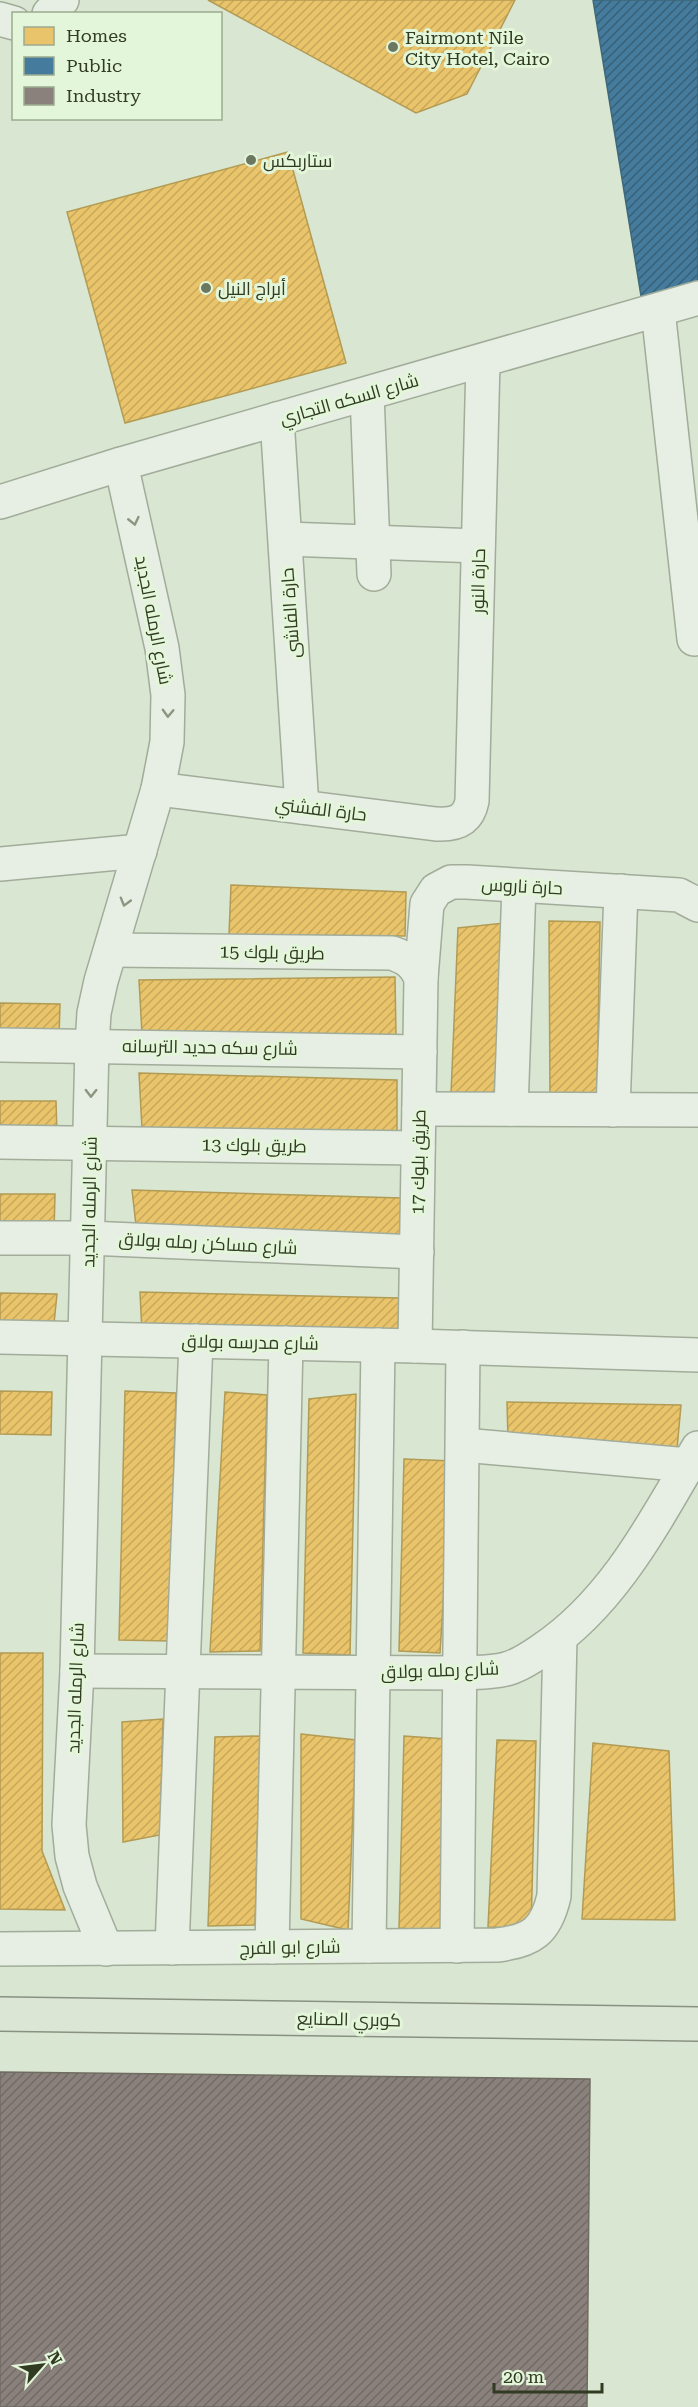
<svg xmlns="http://www.w3.org/2000/svg" width="698" height="2407" viewBox="0 0 698 2407" font-family="'Roboto Serif',Cairo,serif">
<style>
.homes{fill:url(#homes-hatch);stroke:#b29b54;stroke-width:1.5}
.public{fill:url(#public-hatch);stroke:#3f6878;stroke-width:1.5}
.industry{fill:url(#industry-hatch);stroke:#6f6c61;stroke-width:1.5}
.lines{fill:none;stroke-linecap:round;stroke-linejoin:round}
.minor-casing{stroke:#a2ac9a;stroke-width:36}
.major-casing{stroke:#899181;stroke-width:36}
.minor{stroke:#e7eee3;stroke-width:33}
.major{stroke:#dce6d4;stroke-width:33}
.oneway{stroke:#8c9482}
.poi-dot{fill:#6c775f;stroke:#e3f6d9;stroke-width:2}
.labels{text-anchor:middle;dominant-baseline:central;stroke-width:6;stroke-linejoin:round;paint-order:stroke}
.poi-label{font-size:18px;fill:#313b21;stroke:#e3f6d9;text-anchor:start}
.street-label{font-size:18px;fill:#313b21;stroke:#e3f6d9}
</style>
<defs>
<pattern id="homes-hatch" width="6" height="6" patternUnits="userSpaceOnUse" patternTransform="scale(1.5)"><rect width="6" height="6" fill="#e9c46a"/><path d="M-1 1l2-2M0 6l6-6M5 7l2-2" fill="none" stroke="#c8a95c"/></pattern>
<pattern id="public-hatch" width="6" height="6" patternUnits="userSpaceOnUse" patternTransform="scale(1.5)"><rect width="6" height="6" fill="#457b9d"/><path d="M-1 1l2-2M0 6l6-6M5 7l2-2" fill="none" stroke="#386178"/></pattern>
<pattern id="industry-hatch" width="6" height="6" patternUnits="userSpaceOnUse" patternTransform="scale(1.5)"><rect width="6" height="6" fill="#8a817c"/><path d="M-1 1l2-2M0 6l6-6M5 7l2-2" fill="none" stroke="#716b65"/></pattern>
</defs>
<rect width="100%" height="100%" fill="#d9e6d1"/>
<!-- homes -->
<g class="homes">
<polygon points="208,0 515,0 467,94 416,113"/>
<polygon points="288,152 346,363 125,423 67,212"/>
<polygon points="231,885 406,892 405,936 229,935"/>
<polygon points="549,921 600,922 597,1096 550,1097"/>
<polygon points="504,923 498,1097 451,1094 458,928"/>
<polygon points="395,977 396,1036 142,1034 139,980"/>
<polygon points="0,1003 60,1004 59,1037 0,1037"/>
<polygon points="139,1073 397,1080 397,1135 142,1129"/>
<polygon points="0,1101 56,1101 57,1135 0,1134"/>
<polygon points="132,1190 401,1198 400,1243 137,1234"/>
<polygon points="0,1194 55,1194 54,1232 0,1232"/>
<polygon points="140,1292 399,1298 398,1336 142,1333"/>
<polygon points="0,1293 57,1294 53,1333 0,1332"/>
<polygon points="0,1391 52,1392 51,1435 0,1434"/>
<polygon points="125,1391 176,1393 169,1641 119,1640"/>
<polygon points="225,1392 267,1395 260,1651 210,1652"/>
<polygon points="356,1394 350,1655 303,1653 309,1399"/>
<polygon points="507,1402 681,1405 677,1449 508,1439"/>
<polygon points="404,1459 452,1461 440,1653 399,1651"/>
<polygon points="0,1653 43,1653 42,1851 65,1910 0,1909"/>
<polygon points="163,1719 160,1835 123,1842 122,1722"/>
<polygon points="301,1734 356,1740 348,1930 301,1919"/>
<polygon points="260,1736 255,1925 208,1926 215,1737"/>
<polygon points="404,1736 446,1739 442,1932 399,1928"/>
<polygon points="497,1740 536,1741 531,1929 488,1927"/>
<polygon points="593,1743 669,1751 675,1920 582,1919"/>
</g>
<!-- public -->
<polygon class="public" points="593,0 698,0 698,286 642,302"/>
<!-- industry -->
<polygon class="industry" points="0,2072 590,2079 587,2407 0,2407"/>
<g class="lines">
<defs>
<g id="minor">
<polyline points="49,14 62,0"/>
<polyline points="0,19 14,23"/>
<polyline points="658,310 694,639"/>
<polyline points="367,394 374,574"/>
<polyline points="277,419 302,807"/>
<polyline points="0,502 121,464 698,298"/>
<polyline points="286,539 478,546"/>
<path d="M158,789L436,824C455,825 468,821 472,801L483,361"/>
<polyline points="0,864 140,851"/>
<path d="M111,950L392,953C407,958 414,963 421,978"/>
<polyline points="0,1045 420,1052"/>
<polyline points="419,1109 698,1110"/>
<polyline points="511,1109 519,886"/>
<polyline points="613,1110 621,891"/>
<polyline points="0,1142 418,1148"/>
<polyline points="0,1238 88,1238 417,1252"/>
<polyline points="0,1337 415,1346 698,1355"/>
<polyline points="415,1346 421,978 427,904 436,890 451,882 467,882 679,895 698,905"/>
<polyline points="463,1445 688,1465"/>
<path d="M77,1671L460,1673C474,1672 492,1673 506,1669C518,1666 532,1657 542,1650C614,1602 655,1521 698,1448"/>
<polyline points="369,1946 378,1345"/>
<polyline points="457,1946 463,1347"/>
<polyline points="272,1947 286,1343"/>
<polyline points="172,1948 196,1341"/>
<path d="M0,1949L497,1945C532,1941 546,1931 554,1896L560,1638"/>
<polyline points="106,1949 80,1886 72,1856 69,1825 77,1671 92,1045 94,1013 101,981 158,789 167,742 168,695 162,648 121,464"/>
</g>
<polyline id="major" points="0,2014 698,2024"/>
</defs>
<!-- minor casing -->
<use href="#minor" class="minor-casing"/>
<!-- major casing -->
<use href="#major" class="major-casing"/>
<!-- minor -->
<use href="#minor" class="minor"/>
<!-- major -->
<use href="#major" class="major"/>
</g>
<!-- one-way arrows -->
<defs><path id="oneway-chevron" d="M-2-3.5L2.5 0L-2 3.5" fill="none" stroke-width="1.6" stroke-linecap="round" stroke-linejoin="round" transform="scale(1.5)"/></defs>
<g class="oneway">
<use href="#oneway-chevron" transform="translate(134 521) rotate(77)"/>
<use href="#oneway-chevron" transform="translate(168 713) rotate(92)"/>
<use href="#oneway-chevron" transform="translate(125 902) rotate(106)"/>
<use href="#oneway-chevron" transform="translate(91 1093) rotate(91)"/>
</g>
<!-- markers -->
<g class="poi-dot">
<circle cx="393" cy="47" r="6"/>
<circle cx="251" cy="160" r="6"/>
<circle cx="206" cy="288" r="6"/>
</g>
<g class="labels">
<!-- poi labels -->
<g class="poi-label">
<text x="405" y="37">Fairmont Nile<tspan x="405" dy="21">City Hotel, Cairo</tspan></text>
<text x="263" y="160">ستاربكس</text>
<text x="218" y="288">أبراج النيل</text>
</g>
<!-- street labels -->
<g class="street-label">
<text transform="translate(349 399) rotate(-16)">شارع السكه التجاري</text>
<text transform="translate(478 581) rotate(-89)">حارة النور</text>
<text transform="translate(290 613) rotate(-94)">حارة الفاشى</text>
<text transform="translate(154 620) rotate(79)">شارع الرمله الجديد</text>
<text transform="translate(321 809) rotate(7)">حارة الفشني</text>
<text transform="translate(522 886) rotate(3)">حارة ناروس</text>
<text transform="translate(272 952) rotate(1)">طريق بلوك 15</text>
<text transform="translate(210 1047) rotate(1)">شارع سكه حديد الترسانه</text>
<text transform="translate(254 1145) rotate(1)">طريق بلوك 13</text>
<text transform="translate(418 1162) rotate(-89)">طريق بلوك 17</text>
<text transform="translate(89 1202) rotate(-89)">شارع الرمله الجديد</text>
<text transform="translate(208 1243) rotate(3)">شارع مساكن رمله بولاق</text>
<text transform="translate(250 1342) rotate(1)">شارع مدرسه بولاق</text>
<text transform="translate(440 1670) rotate(-2)">شارع رمله بولاق</text>
<text transform="translate(75 1688) rotate(-88)">شارع الرمله الجديد</text>
<text transform="translate(290 1947) rotate(-1)">شارع ابو الفرج</text>
<text transform="translate(349 2019) rotate(1)">كوبري الصنايع</text>
</g>
</g>
<!-- legend -->
<rect x="12" y="12" width="210" height="108" fill="#e3f6d9" stroke="#9cab8f" stroke-width="1.5"/>
<rect x="24" y="27" width="30" height="18" fill="#e9c46a" stroke="#9cab8f" stroke-width="1.5"/>
<text x="66" y="42" font-size="18" fill="#313b21">Homes</text>
<rect x="24" y="57" width="30" height="18" fill="#457b9d" stroke="#9cab8f" stroke-width="1.5"/>
<text x="66" y="72" font-size="18" fill="#313b21">Public</text>
<rect x="24" y="87" width="30" height="18" fill="#8a817c" stroke="#9cab8f" stroke-width="1.5"/>
<text x="66" y="102" font-size="18" fill="#313b21">Industry</text>
<!-- north arrow -->
<g transform="translate(42 2365) rotate(62)" stroke="#e3f6d9" stroke-width="4.5" paint-order="stroke">
<path d="M0-4.5L10 22L0 15L-10 22Z" fill="#313b21"/>
<text y="-9" font-size="16" font-weight="bold" text-anchor="middle" fill="#313b21">N</text>
</g>
<!-- scale -->
<path d="M494 2383v9h108v-9" fill="none" stroke="#313b21" stroke-width="3"/>
<text x="503" y="2383" font-size="18" fill="#313b21" stroke="#e3f6d9" stroke-width="4.5" paint-order="stroke">20 m</text>
</svg>
